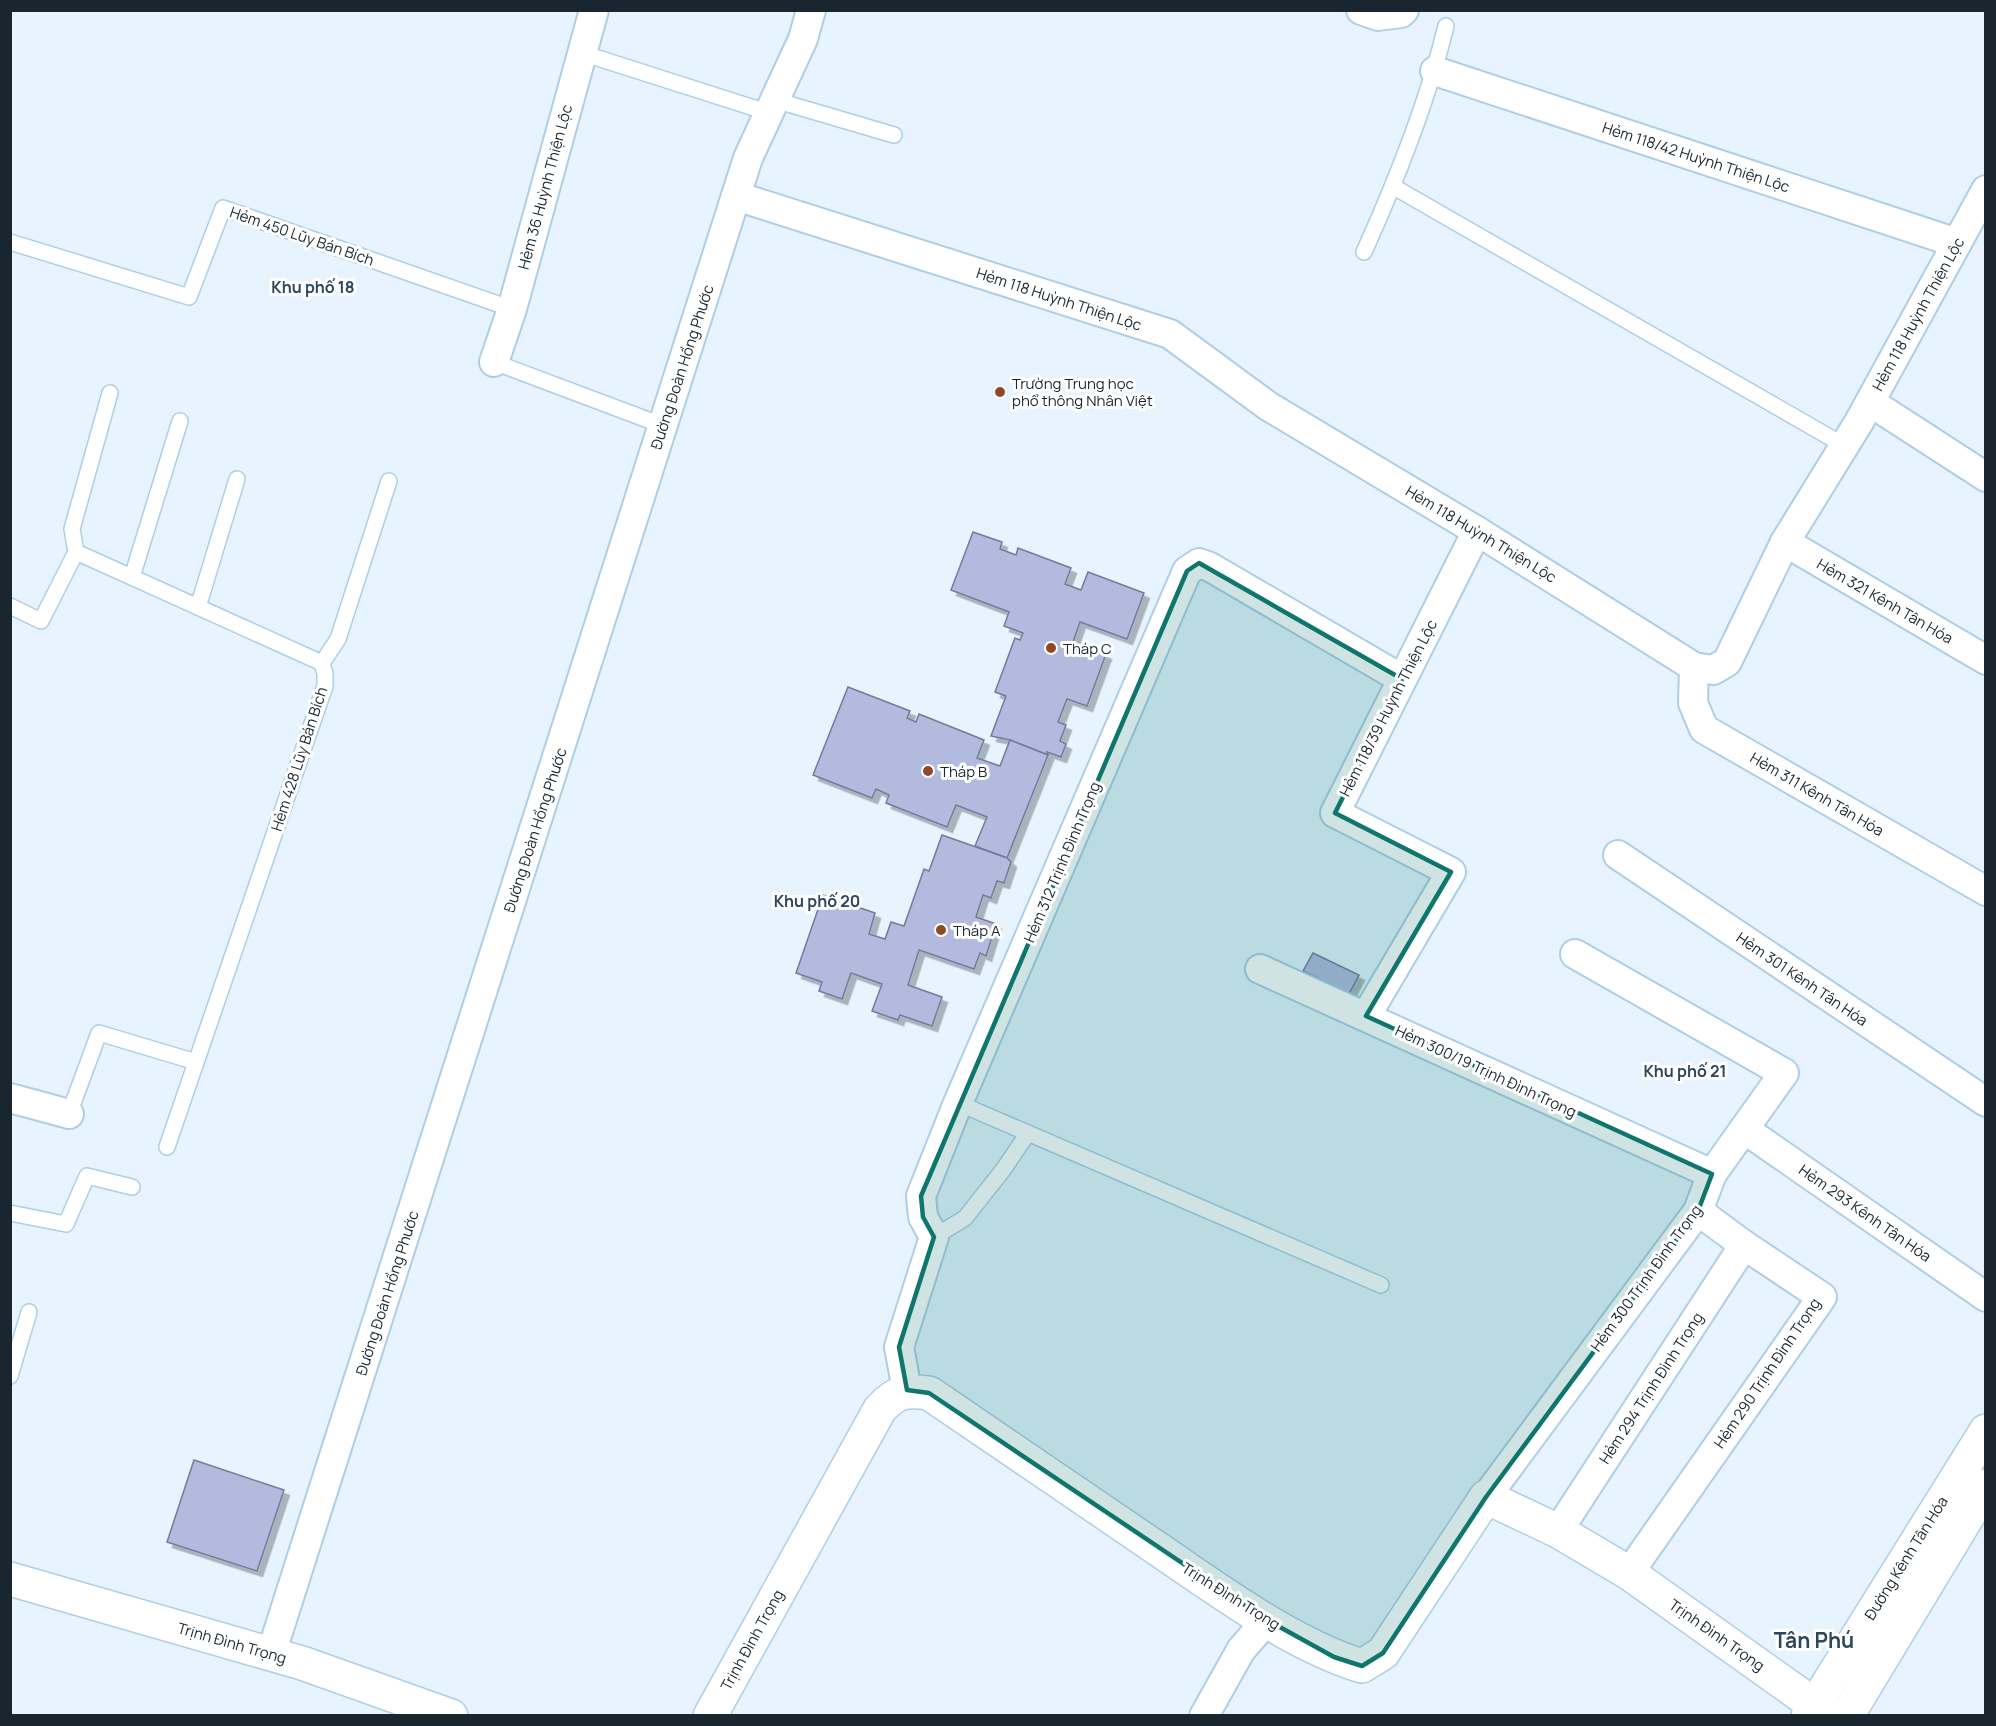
<svg xmlns="http://www.w3.org/2000/svg" width="1996" height="1726" viewBox="0 0 1996 1726" font-family="Manrope,sans-serif">
<style>
.building{fill:#b2badd;stroke:#737b9b;stroke-width:1.5;filter:url(#shadow)}
.lines{fill:none;stroke-linecap:round;stroke-linejoin:round}
.service-casing{stroke:#aecee7;stroke-width:18}
.minor-casing{stroke:#aecee7;stroke-width:32}
.tertiary-casing{stroke:#aecee7;stroke-width:36}
.service{stroke:#fff;stroke-width:15}
.minor{stroke:#fff;stroke-width:28}
.tertiary{stroke:#fff;stroke-width:33}
.marked{fill:#0f766e;fill-opacity:0.2;stroke:#0f766e;stroke-width:4.5;stroke-linejoin:round}
.poi-dot{fill:#904925;stroke:#fff;stroke-width:2}
.labels{text-anchor:middle;dominant-baseline:central;stroke-width:6;stroke-linejoin:round;paint-order:stroke}
.street-label{font-size:15px;fill:#19262f;stroke:#fff}
.poi-label{font-size:15px;fill:#19262f;stroke:#fff;text-anchor:start}
.neighbourhood-label{font-size:16px;font-weight:bold;fill:#2b475c;stroke:#fff}
.district-label{font-size:21px;font-weight:bold;fill:#2b475c;stroke:#fff}
</style>
<defs>
<filter id="shadow"><feDropShadow dx="5.5" dy="5.5" stdDeviation="0" flood-color="#0004"/></filter>
</defs>
<rect width="100%" height="100%" fill="#e7f4ff"/>
<!-- building -->
<g class="building">
<polygon points="973,532 1002,542 1000,549 1016,555 1018,548 1071,568 1065,584 1081,590 1088,572 1144,593 1127,639 1080,622 1073,642 1106,654 1087,706 1067,699 1058,722 1066,725 1060,741 1066,744 1061,757 1047,752 1048,755 1010,740 991,736 1006,696 995,692 1015,638 1020,640 1023,633 1004,626 1009,612 951,590"/>
<polygon points="848,687 910,711 907,718 916,722 919,714 984,740 977,758 1000,766 1010,740 1048,755 1007,858 975,846 987,817 956,805 947,827 886,803 889,795 876,789 872,798 813,775"/>
<polygon points="942,835 1007,858 1011,862 1004,883 997,881 991,898 983,895 976,917 996,924 986,956 980,953 974,969 919,950 908,985 942,997 932,1026 900,1015 898,1020 872,1011 882,984 851,973 842,999 819,991 822,982 796,973 823,895 875,913 869,934 885,939 891,922 904,926 924,869 929,871"/>
<polygon points="1313,953 1359,975 1349,994 1303,971"/>
<polygon points="194,1460 284,1490 257,1571 167,1542"/>
</g>
<g class="lines">
<defs>
<g id="service">
<polyline points="582,53 770,113"/>
<polyline points="775,100 894,135"/>
<polyline points="1394,187 1845,446"/>
<polyline points="10,242 189,297 223,208 512,309"/>
<path d="M1364,252C1397,179 1427,104 1446,26"/>
<polyline points="494,362 664,426"/>
<polyline points="76,552 72,529 110,393"/>
<polyline points="132,577 180,421"/>
<polyline points="10,606 41,621 76,552 322,663"/>
<polyline points="198,607 237,479"/>
<polyline points="322,663 338,639 389,481"/>
<polyline points="958,1103 1381,1285"/>
<polyline points="69,1114 99,1033 196,1062"/>
<polyline points="167,1147 325,686 325,674 322,663"/>
<polyline points="10,1213 66,1224 87,1176 132,1187"/>
<polyline points="934,1237 965,1218 1003,1170 1028,1133"/>
<polyline points="10,1376 29,1312"/>
</g>
<g id="minor">
<polyline points="1361,10 1378,16 1401,13 1404,10"/>
<polyline points="1435,71 1957,243"/>
<polyline points="736,196 1170,334 1268,406 1477,531 1694,667 1713,670 1727,662 1785,542 1859,422 1986,190"/>
<polyline points="494,362 512,309 594,10"/>
<polyline points="1870,402 1986,477"/>
<polyline points="1785,542 1986,660"/>
<polyline points="1694,667 1693,703 1704,729 1986,891"/>
<polyline points="1618,855 1986,1102"/>
<polyline points="1260,969 1712,1174"/>
<polyline points="1366,1016 1451,872 1335,813 1477,531"/>
<polyline points="10,1098 69,1114"/>
<polyline points="1744,1129 1986,1297"/>
<polyline points="907,1390 899,1347 934,1237 923,1217 921,1196 958,1103 1187,571 1199,563 1210,567 1402,679"/>
<polyline points="1486,1497 1698,1211 1712,1174 1784,1073 1575,954"/>
<polyline points="1558,1531 1744,1245"/>
<polyline points="1629,1573 1822,1297 1744,1245 1698,1211"/>
<polyline points="271,1654 748,158 803,39 811,10"/>
<polyline points="1204,1716 1241,1650 1267,1620"/>
</g>
<g id="tertiary">
<polyline points="10,1579 302,1663 451,1716"/>
<path d="M710,1716L880,1409C897,1391 905,1390 929,1393C1005,1445 1081,1497 1158,1549C1218,1590 1293,1645 1362,1666L1383,1653L1486,1497L1558,1531L1629,1573L1813,1704L1832,1716"/>
<polyline points="1808,1716 1986,1431"/>
<polyline points="1847,1716 1986,1486"/>
</g>
</defs>
<!-- service casing -->
<use href="#service" class="service-casing"/>
<!-- minor casing -->
<use href="#minor" class="minor-casing"/>
<!-- tertiary casing -->
<use href="#tertiary" class="tertiary-casing"/>
<!-- service -->
<use href="#service" class="service"/>
<!-- minor -->
<use href="#minor" class="minor"/>
<!-- tertiary -->
<use href="#tertiary" class="tertiary"/>
</g>
<!-- marked area -->
<path class="marked" d="M1199,563L1402,679L1335,813L1451,872L1366,1016L1712,1174L1698,1211L1486,1497L1383,1653L1362,1666L1334,1657L1267,1620L929,1393L907,1390L899,1347L934,1237L923,1217L921,1196L1187,571Z"/>
<!-- markers -->
<g class="poi-dot">
<circle cx="1000" cy="392" r="6"/>
<circle cx="1051" cy="648" r="6"/>
<circle cx="928" cy="771" r="6"/>
<circle cx="941" cy="930" r="6"/>
</g>
<g class="labels">
<!-- street labels -->
<g class="street-label">
<text transform="translate(1696 157) rotate(18)">Hẻm 118/42 Huỳnh Thiện Lộc</text>
<text transform="translate(545 187) rotate(-75)">Hẻm 36 Huỳnh Thiện Lộc</text>
<text transform="translate(302 236) rotate(19)">Hẻm 450 Lũy Bán Bích</text>
<text transform="translate(1059 299) rotate(18)">Hẻm 118 Huỳnh Thiện Lộc</text>
<text transform="translate(1918 314) rotate(-61)">Hẻm 118 Huỳnh Thiện Lộc</text>
<text transform="translate(682 367) rotate(-72)">Đường Đoàn Hồng Phước</text>
<text transform="translate(1481 534) rotate(31)">Hẻm 118 Huỳnh Thiện Lộc</text>
<text transform="translate(1885 601) rotate(30)">Hẻm 321 Kênh Tân Hóa</text>
<text transform="translate(1388 708) rotate(-63)">Hẻm 118/39 Huỳnh Thiện Lộc</text>
<text transform="translate(299 759) rotate(-72)">Hẻm 428 Lũy Bán Bích</text>
<text transform="translate(1817 794) rotate(30)">Hẻm 311 Kênh Tân Hóa</text>
<text transform="translate(535 830) rotate(-72)">Đường Đoàn Hồng Phước</text>
<text transform="translate(1062 862) rotate(-67)">Hẻm 312 Trịnh Đình Trọng</text>
<text transform="translate(1802 979) rotate(34)">Hẻm 301 Kênh Tân Hóa</text>
<text transform="translate(1486 1071) rotate(25)">Hẻm 300/19 Trịnh Đình Trọng</text>
<text transform="translate(1865 1213) rotate(35)">Hẻm 293 Kênh Tân Hóa</text>
<text transform="translate(1646 1278) rotate(-54)">Hẻm 300 Trịnh Đình Trọng</text>
<text transform="translate(387 1293) rotate(-72)">Đường Đoàn Hồng Phước</text>
<text transform="translate(1767 1373) rotate(-56)">Hẻm 290 Trịnh Đình Trọng</text>
<text transform="translate(1651 1388) rotate(-57)">Hẻm 294 Trịnh Đình Trọng</text>
<text transform="translate(1906 1558) rotate(-58)">Đường Kênh Tân Hóa</text>
<text transform="translate(1231 1596) rotate(32)">Trịnh Đình Trọng</text>
<text transform="translate(1717 1635) rotate(35)">Trịnh Đình Trọng</text>
<text transform="translate(752 1640) rotate(-61)">Trịnh Đình Trọng</text>
<text transform="translate(232 1643) rotate(16)">Trịnh Đình Trọng</text>
</g>
<!-- poi labels -->
<g class="poi-label">
<text x="1012" y="383">Trường Trung học<tspan x="1012" dy="17">phổ thông Nhân Việt</tspan></text>
<text x="1063" y="648">Tháp C</text>
<text x="940" y="771">Tháp B</text>
<text x="953" y="930">Tháp A</text>
</g>
<!-- neighbourhood labels -->
<g class="neighbourhood-label">
<text x="313" y="287">Khu phố 18</text>
<text x="817" y="901">Khu phố 20</text>
<text x="1685" y="1071">Khu phố 21</text>
</g>
<!-- district labels -->
<g class="district-label">
<text x="1814" y="1640">Tân Phú</text>
</g>
</g>
<!-- border -->
<rect width="1996" height="1726" fill="none" stroke="#19262f" stroke-width="24"/>
</svg>
